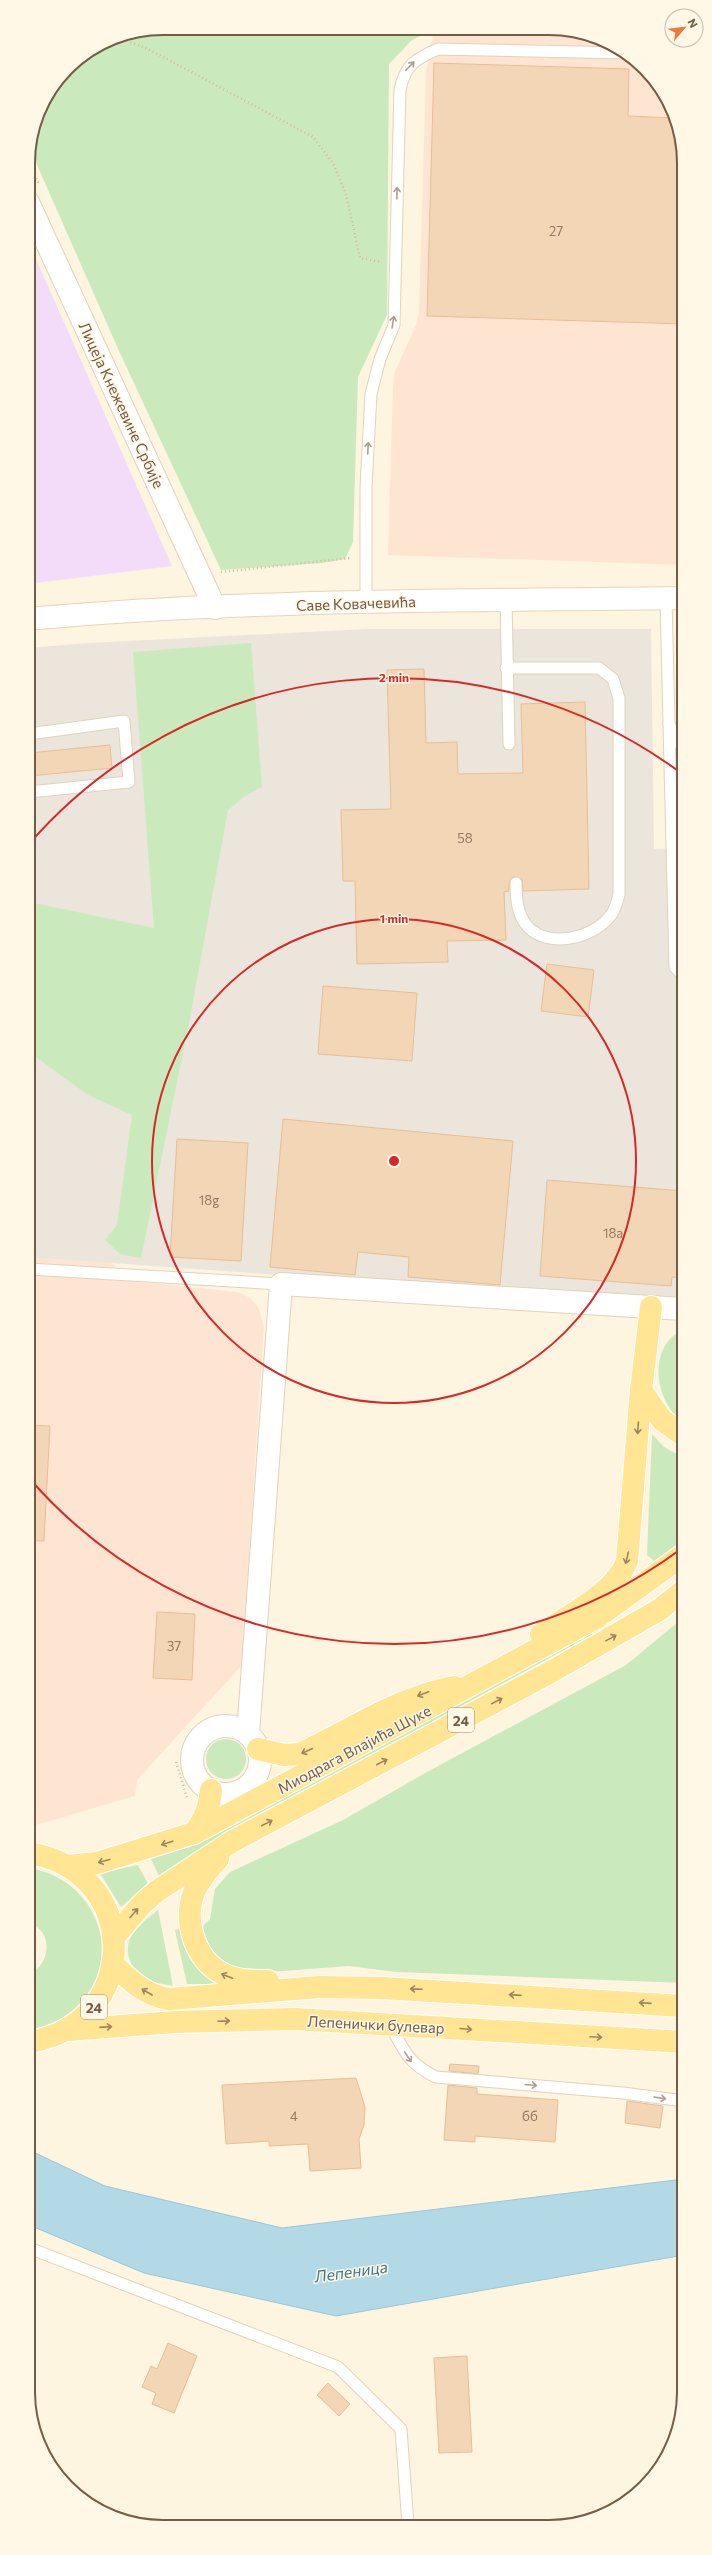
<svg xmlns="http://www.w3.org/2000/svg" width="712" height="2555" viewBox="0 0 712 2555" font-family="Commissioner,sans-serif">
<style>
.commercial{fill:#fee5d2}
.industrial{fill:#ebe5db}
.education{fill:#f2dcf9}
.green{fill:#caeabd}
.water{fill:#b3d9e7;stroke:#99c7d9}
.building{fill:#f3d6b5;stroke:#e7be95}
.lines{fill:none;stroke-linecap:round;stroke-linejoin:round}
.lane-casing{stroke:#e1d2bb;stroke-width:13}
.street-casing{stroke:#e1d2bb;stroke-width:24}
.secondary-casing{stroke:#e6d4b8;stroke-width:24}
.primary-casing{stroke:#fff;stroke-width:24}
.path{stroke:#d8b999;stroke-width:2.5;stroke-dasharray:1 3;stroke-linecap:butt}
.lane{stroke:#fff;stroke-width:11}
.street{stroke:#fff;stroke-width:22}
.secondary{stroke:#fff;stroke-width:22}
.primary{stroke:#ffe594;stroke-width:22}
.oneway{stroke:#ac9d90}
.oneway2{stroke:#9e855d}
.ring{fill:none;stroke:#d62828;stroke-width:2}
.labels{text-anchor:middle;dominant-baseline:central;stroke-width:3;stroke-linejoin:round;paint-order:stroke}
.number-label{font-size:13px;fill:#947a62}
.shield{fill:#fff8e6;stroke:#9e8b76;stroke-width:1}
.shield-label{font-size:14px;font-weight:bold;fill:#745c46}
.street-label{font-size:15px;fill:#745c46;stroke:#fff8e6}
.water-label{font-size:16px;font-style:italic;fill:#427890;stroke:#fff8e6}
.rim{fill:none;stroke:#745c46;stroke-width:2}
.centre{fill:#d62828;stroke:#fff8e6;stroke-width:2}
.ring-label{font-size:12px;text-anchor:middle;font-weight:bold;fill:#d62828;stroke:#fff8e6;stroke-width:3;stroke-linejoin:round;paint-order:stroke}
</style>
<rect width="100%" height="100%" fill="#fdf5df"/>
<!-- commercial -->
<g class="commercial">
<polygon points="434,30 578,32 616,46 650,74 670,104 683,146 683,565 388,555 393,387 395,372 416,325 419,310 426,71"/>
<polygon points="29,1253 103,1258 140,1282 238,1292 250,1298 258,1307 264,1326 242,1665 137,1780 135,1796 29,1827"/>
</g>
<!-- industrial -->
<polygon class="industrial" points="367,629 651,629 654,849 683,848 683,1304 29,1257 28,648 88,643"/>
<!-- education -->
<polygon class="education" points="28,241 172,566 28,584"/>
<!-- green -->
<g class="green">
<polygon points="163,28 575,31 578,32 434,30 412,40 389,64 387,315 358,377 353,542 345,559 322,563 221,570 119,351 30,149 38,111 68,67 112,38"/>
<polygon points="251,643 262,787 245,796 228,810 189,1023 141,1258 120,1254 105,1240 117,1225 132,1115 88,1095 29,1052 29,902 154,928 133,652"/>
<path d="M683,1330V1422C655,1403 646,1346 683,1330Z"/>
<polygon points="652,1434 664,1447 683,1457 683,1542 654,1561 647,1555"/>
<polygon points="683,1618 684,1983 396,1972 349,1966 256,1973 231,1968 209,1949 201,1928 210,1919 215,1889 230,1872 343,1820 427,1772 626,1665"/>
<polygon points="597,1627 599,1631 210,1843 159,1876 151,1859 207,1839"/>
<circle cx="226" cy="1759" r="20"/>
<polygon points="138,1865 148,1884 121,1907 100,1873"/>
<path d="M29,1868C106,1880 131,1979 61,2019C51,2024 40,2029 29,2029V1974C51,1965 54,1931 29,1923Z"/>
<path d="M158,1910L173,1986C165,1984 153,1983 146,1979C140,1976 134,1969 131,1963C120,1938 140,1925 158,1910Z"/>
<polygon points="181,1928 210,1979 218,1984 187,1984 175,1930"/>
</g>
<!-- water -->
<polygon class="water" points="29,2150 105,2186 282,2228 684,2179 684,2255 336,2316 144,2273 29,2225"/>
<!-- building -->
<g class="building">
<polygon points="434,63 629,69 628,116 674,118 683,146 683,324 427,316"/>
<polygon points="424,669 426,743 457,742 458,774 523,773 521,704 585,702 589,889 523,891 522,879 513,877 509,883 509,891 504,892 506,940 447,941 448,962 357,964 355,881 343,881 341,810 391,809 387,670"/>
<polygon points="110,745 112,768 29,776 29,753"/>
<polygon points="547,964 594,970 588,1017 541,1011"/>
<polygon points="323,986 417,993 412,1061 318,1054"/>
<polygon points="283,1119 513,1141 500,1285 408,1277 409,1257 358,1252 355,1275 270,1267"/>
<polygon points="177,1139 248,1143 241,1261 170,1257"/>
<polygon points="547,1180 683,1191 683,1278 672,1277 671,1286 540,1276"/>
<polygon points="29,1425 50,1426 44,1541 29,1541"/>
<polygon points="157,1612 195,1614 192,1680 153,1678"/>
<polygon points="450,2064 479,2066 478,2074 449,2071"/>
<polygon points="356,2078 365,2107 364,2125 359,2139 361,2168 310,2171 308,2144 269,2146 269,2141 226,2144 222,2085"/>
<polygon points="448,2085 477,2088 477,2094 558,2100 555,2142 475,2136 475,2142 444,2140"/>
<polygon points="627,2101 663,2106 660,2128 625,2123"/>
<polygon points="168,2343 197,2356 174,2413 152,2404 156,2393 142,2387 151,2366 157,2369"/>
<polygon points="467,2356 472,2452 439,2453 434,2358"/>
<polygon points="328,2383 350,2404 339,2416 317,2395"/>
</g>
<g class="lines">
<defs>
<g id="lane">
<polyline points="666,598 669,724 683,750"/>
<polyline points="506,601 509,744"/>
<path d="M366,602V487L371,394L380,359L394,325L400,90C405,65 415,59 438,49L624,53"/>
<path d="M506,668H599L613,679L619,698V895C617,901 615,910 611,915C594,938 549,949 528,927C517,915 516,898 516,883"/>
<polyline points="669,724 675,967 683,976"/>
<polyline points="29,734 124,721 129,782 29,792"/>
<polyline points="29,1269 281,1284"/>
<path d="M389,2023C404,2050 407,2063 436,2077L623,2093L684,2101"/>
<polyline points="29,2248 338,2367 401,2429 408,2525"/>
</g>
<g id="street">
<polyline points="28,202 215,608"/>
<circle cx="226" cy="1760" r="34"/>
<polyline points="248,1734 281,1284 683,1309"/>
</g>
<path id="secondary" d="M28,619C246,599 465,601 683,598"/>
<g id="primary">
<polyline points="641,1390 662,1420 683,1435"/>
<path d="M541,1634C569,1615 615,1593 627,1561L641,1390L651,1307"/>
<path d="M258,1749L284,1755L300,1754C351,1730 398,1697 454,1687"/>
<path d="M194,1833C205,1819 209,1808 211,1790"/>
<path d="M29,1853C142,1871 142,2024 29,2042"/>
<path d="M218,1859C210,1867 203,1876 197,1886C181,1915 193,1959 223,1974C236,1981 253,1981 268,1981"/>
<polyline points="68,1866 97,1863 194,1833 596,1618 683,1555"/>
<polyline points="114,1937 142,1904 157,1891 233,1841 549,1673 659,1610 683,1591"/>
<path d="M113,1964C129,1980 146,1996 169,1999L320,1987L381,1988L684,2006"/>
<polyline points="67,2030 175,2022 295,2019 684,2042"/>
</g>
</defs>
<!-- lane casing -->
<use href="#lane" class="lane-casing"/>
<!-- street casing -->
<use href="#street" class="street-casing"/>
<!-- secondary casing -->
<use href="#secondary" class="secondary-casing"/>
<!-- primary casing -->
<use href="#primary" class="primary-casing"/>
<!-- path -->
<g class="path">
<polyline points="111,39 125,40 150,50 313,137 333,163 346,194 360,258 381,262"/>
<polyline points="28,160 39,184"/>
<polyline points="221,572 351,558"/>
<polyline points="176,1762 187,1798"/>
</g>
<!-- lane -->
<use href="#lane" class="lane"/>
<!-- street -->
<use href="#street" class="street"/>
<!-- secondary -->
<use href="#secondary" class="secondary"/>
<!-- primary -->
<use href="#primary" class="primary"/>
</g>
<!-- one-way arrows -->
<defs><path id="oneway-shaft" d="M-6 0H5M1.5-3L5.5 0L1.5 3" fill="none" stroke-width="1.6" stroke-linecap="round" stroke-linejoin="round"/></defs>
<g class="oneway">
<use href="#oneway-shaft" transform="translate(410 66) rotate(-46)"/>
<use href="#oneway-shaft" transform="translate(397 193) rotate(-89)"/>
<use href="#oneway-shaft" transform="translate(393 322) rotate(-81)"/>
<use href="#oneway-shaft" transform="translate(368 448) rotate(-87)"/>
<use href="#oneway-shaft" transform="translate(408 2057) rotate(56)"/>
<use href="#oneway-shaft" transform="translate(531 2085) rotate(5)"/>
<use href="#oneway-shaft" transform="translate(660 2098) rotate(9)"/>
</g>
<g class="oneway2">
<use href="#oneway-shaft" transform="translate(638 1428) rotate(94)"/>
<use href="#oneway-shaft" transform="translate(627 1558) rotate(103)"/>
<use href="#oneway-shaft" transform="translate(611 1638) rotate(-29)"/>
<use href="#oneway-shaft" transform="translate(423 1694) rotate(159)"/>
<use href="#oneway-shaft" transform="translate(497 1701) rotate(-28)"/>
<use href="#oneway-shaft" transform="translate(307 1751) rotate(155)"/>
<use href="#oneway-shaft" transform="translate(382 1762) rotate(-28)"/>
<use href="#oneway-shaft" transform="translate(267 1823) rotate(-28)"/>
<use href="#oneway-shaft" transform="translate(167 1843) rotate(162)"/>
<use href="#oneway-shaft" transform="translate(104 1861) rotate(165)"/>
<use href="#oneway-shaft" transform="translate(134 1913) rotate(-49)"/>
<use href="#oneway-shaft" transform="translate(227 1976) rotate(-159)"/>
<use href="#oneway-shaft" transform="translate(416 1989) rotate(-178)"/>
<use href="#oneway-shaft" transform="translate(147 1992) rotate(-150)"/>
<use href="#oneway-shaft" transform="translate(515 1995) rotate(-176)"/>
<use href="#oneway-shaft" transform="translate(645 2003) rotate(-176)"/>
<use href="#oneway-shaft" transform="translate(224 2021) rotate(-2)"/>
<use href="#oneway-shaft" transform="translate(106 2027) rotate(-4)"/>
<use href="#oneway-shaft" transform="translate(466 2029) rotate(5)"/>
<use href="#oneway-shaft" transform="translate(596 2037) rotate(3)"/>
</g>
<!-- distance rings -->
<g class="ring">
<circle cx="394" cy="1161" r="242"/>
<path d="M681 1549A483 483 0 0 1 29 1478M29 844A483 483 0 0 1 681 773"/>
</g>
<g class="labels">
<!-- number labels -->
<g class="number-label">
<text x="556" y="231">27</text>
<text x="465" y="838">58</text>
<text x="209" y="1200">18g</text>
<text x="613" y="1233">18a</text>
<text x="174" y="1646">37</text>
<text x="294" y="2116">4</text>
<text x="530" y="2116">бб</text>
</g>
<!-- shield labels -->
<g class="shield">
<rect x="448" y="1708" width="26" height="24" rx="3"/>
<rect x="81" y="1995" width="26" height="24" rx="3"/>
</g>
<g class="shield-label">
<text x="461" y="1720">24</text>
<text x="94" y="2007">24</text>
</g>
<!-- street labels -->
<g class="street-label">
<text transform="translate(122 405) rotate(65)">Лицеја Кнежевине Србије</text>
<text transform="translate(356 603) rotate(-2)">Саве Ковачевића</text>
<text transform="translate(354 1749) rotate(-28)">Миодрага Влајића Шуке</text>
<text transform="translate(376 2024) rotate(3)">Лепенички булевар</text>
</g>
<!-- water labels -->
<g class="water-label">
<text transform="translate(351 2271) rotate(-8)">Лепеница</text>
</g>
</g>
<!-- crop -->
<path d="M0 0H712V2555H0ZM163 35H549A128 128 0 0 1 677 163V2392A128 128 0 0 1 549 2520H163A128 128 0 0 1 35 2392V163A128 128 0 0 1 163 35Z" fill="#fff8e6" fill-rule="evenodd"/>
<path class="rim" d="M163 35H549A128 128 0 0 1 677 163V2392A128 128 0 0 1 549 2520H163A128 128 0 0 1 35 2392V163A128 128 0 0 1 163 35Z"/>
<circle cx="394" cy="1161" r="6" class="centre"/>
<g class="ring-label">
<text x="394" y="682">2 min</text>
<text x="394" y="923">1 min</text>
</g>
<!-- north arrow -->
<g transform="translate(684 28) rotate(62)"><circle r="19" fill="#fff8e6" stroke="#c7baa6"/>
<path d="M0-3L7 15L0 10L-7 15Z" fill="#ed7b3e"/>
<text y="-6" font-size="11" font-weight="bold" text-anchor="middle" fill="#745c46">N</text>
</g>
</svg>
